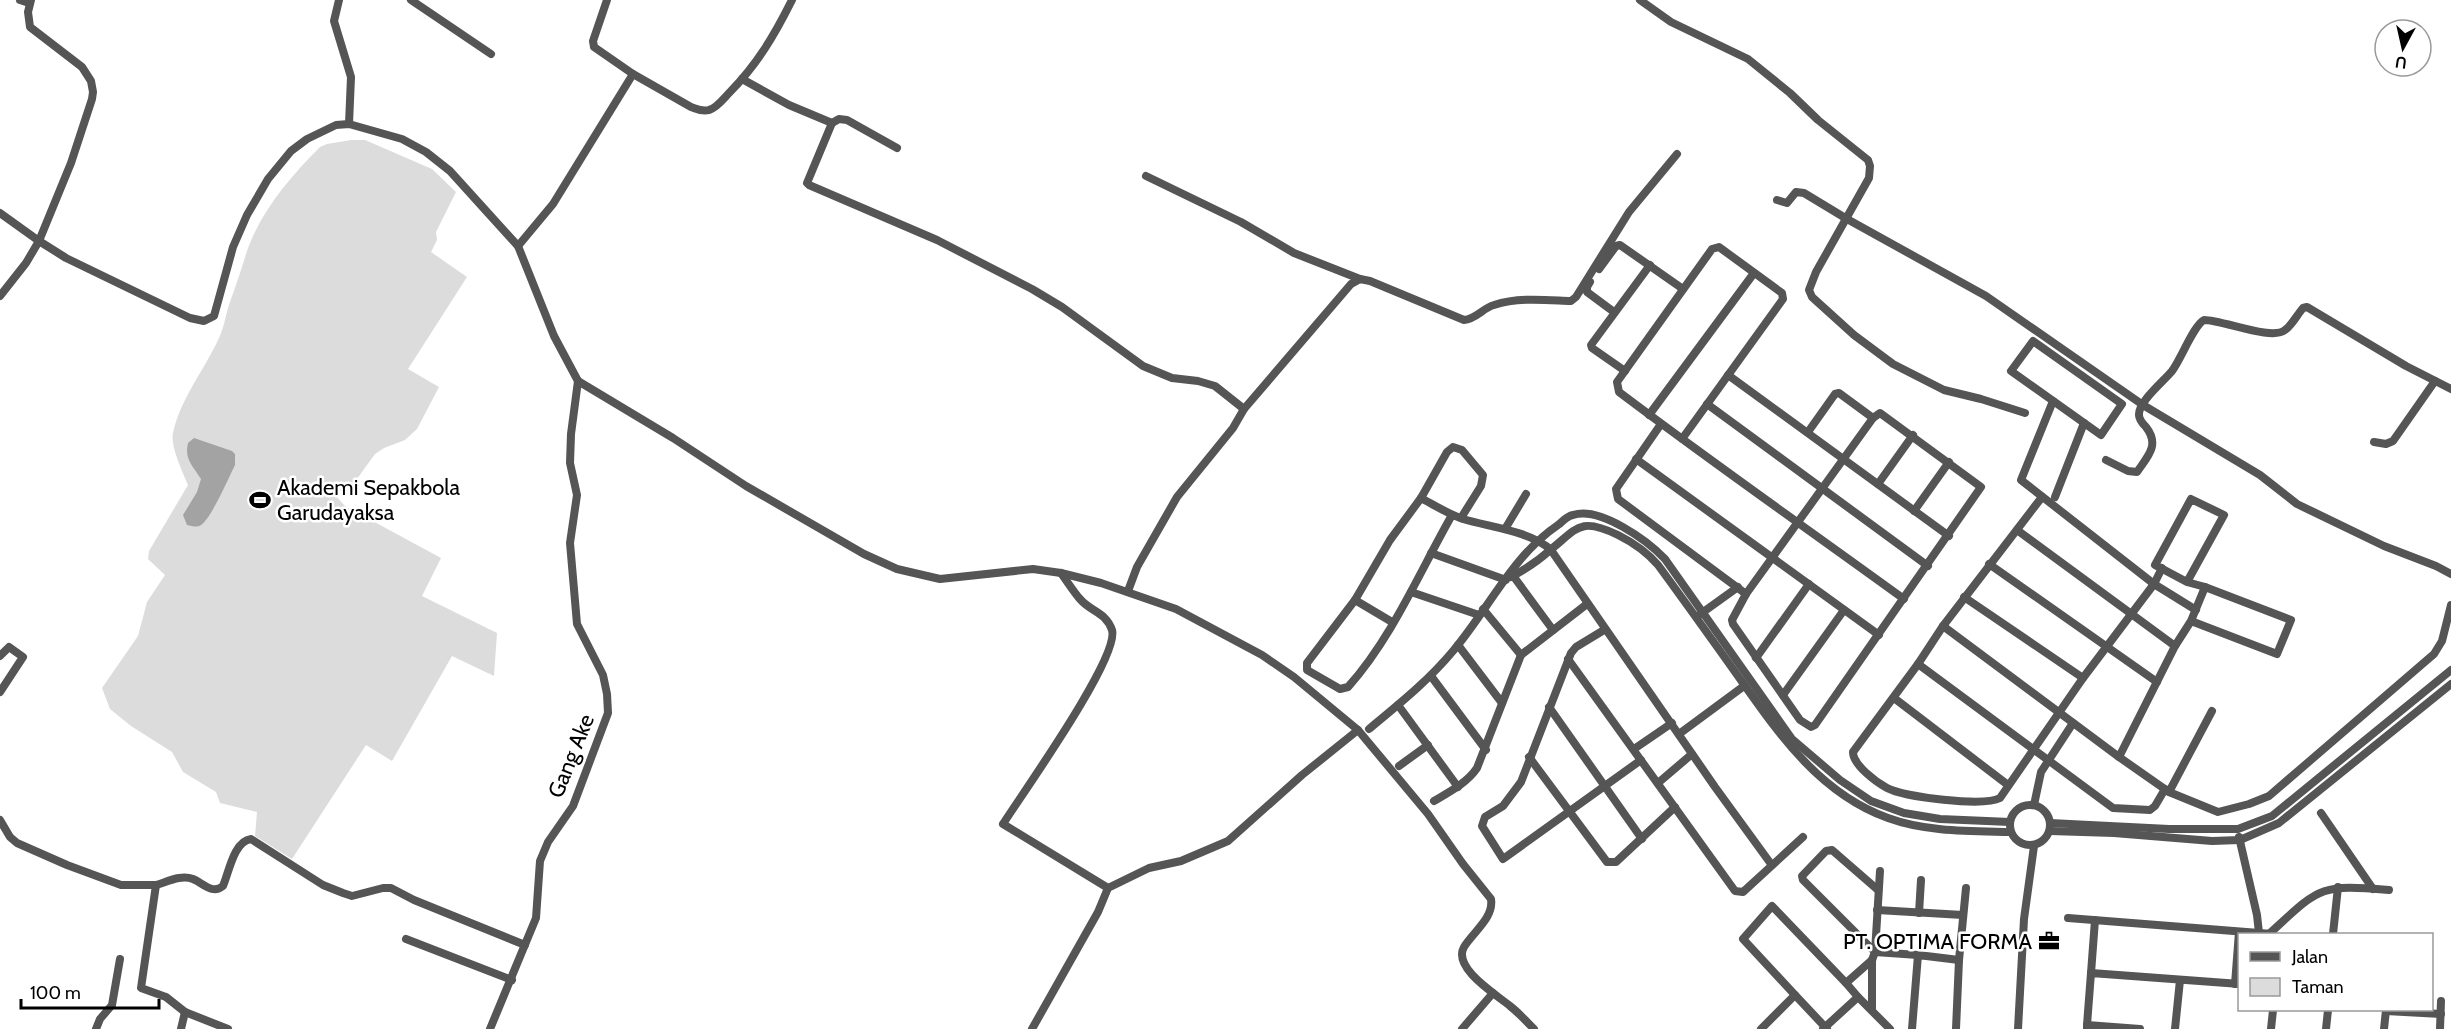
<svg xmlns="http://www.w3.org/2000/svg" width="2451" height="1029" viewBox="0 0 2451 1029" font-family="Cabin,sans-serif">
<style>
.green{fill:#dcdcdc}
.water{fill:#a3a3a3}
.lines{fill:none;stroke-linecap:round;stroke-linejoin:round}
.minor{stroke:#555;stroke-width:8}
.labels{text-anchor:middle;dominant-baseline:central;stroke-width:5;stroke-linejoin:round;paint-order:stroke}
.poi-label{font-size:22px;fill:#000;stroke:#fff;text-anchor:start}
.street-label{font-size:22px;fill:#000;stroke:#fff}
</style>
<rect width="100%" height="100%" fill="#fff"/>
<!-- green -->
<path class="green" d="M351,140H365L432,169L456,192L436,232L437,240L431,252L467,277L408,369L439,387L417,429L405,440L384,448L375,454L354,483L335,495L345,506L441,558L422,596L497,633L494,676L452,656L392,761L366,745L292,859L255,836L257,812L220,803L216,792L183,772L172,752L131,726L110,709L102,688L138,636L147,602L165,575L148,559L149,551L188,485C183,473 170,446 173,433C180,399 205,369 219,338C225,325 226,312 231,299C237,283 242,267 247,251C261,211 290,177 320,147L327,144Z"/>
<!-- water -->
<path class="water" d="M194,438L232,451L235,454V465C229,477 211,519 201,525C197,528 192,526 187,525L183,515L197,492L201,479C193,466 184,459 188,443Z"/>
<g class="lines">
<!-- minor -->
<g class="minor">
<polyline points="20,0 29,3"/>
<polyline points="339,0 334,21 351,77 349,124"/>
<polyline points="411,0 491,54"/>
<polyline points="1640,0 1671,22 1748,59 1790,93 1818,120 1868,160 1870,166 1869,178 1816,272 1809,290 1812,297 1854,335 1893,364 1944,390 1981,399 2025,413"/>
<path d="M633,74L691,107C697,109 702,112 709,110C717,108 724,98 730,92C758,63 774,36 792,0"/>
<polyline points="742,79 789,105 832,123 807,183 809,185 937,240 1032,289 1062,307 1143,366 1172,378 1198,381 1215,386 1244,409"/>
<polyline points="832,123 839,119 847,120 897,148"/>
<polyline points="1146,176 1241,222 1294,253 1360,279"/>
<polyline points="1777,200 1787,203 1796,192 1804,193 1847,219 1986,296 2143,405 2260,475 2297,504 2384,546 2436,566 2451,574"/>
<polyline points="0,213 39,241 71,163 92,99 93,92 91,81 82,67 30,27 28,12 31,0"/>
<polyline points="518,246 553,204 633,74 594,47 593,41 607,0"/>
<polyline points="1599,269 1616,246 1620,245 1683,289"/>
<polyline points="1590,282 1587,287 1587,292 1614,312"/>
<path d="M0,296L26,263L39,241L66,258L190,318L204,321L214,316L233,247L247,215L268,179L291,151L307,139L336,125L349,124L402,139L426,152L450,171L518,246L554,336L578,381L673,438L746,486L864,554L897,569L940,579L1033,569L1061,573L1101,583L1176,609L1262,655L1294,677L1358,730L1428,814L1463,864L1491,899C1494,918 1473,932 1464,947C1452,968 1497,995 1510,1006C1519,1013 1526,1021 1534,1029"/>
<polygon points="2033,341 2122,404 2101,435 2011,371"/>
<polyline points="1625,371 1592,348 1591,345 1650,265"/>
<polyline points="1728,375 1949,536"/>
<polyline points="2053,401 2021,480 2154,584 2196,610"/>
<polyline points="1707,404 1928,566"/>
<polygon points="1880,413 1981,487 1815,725 1811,727 1800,720 1733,624 1732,620 1746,594 1873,418"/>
<polyline points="1649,415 1754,273"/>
<polyline points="1661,424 1616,489 1618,499 1746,594"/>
<polyline points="1808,432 1835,394 1839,393 1873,418"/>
<path d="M1682,439L1783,299L1782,293L1719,247L1712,249L1617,382L1619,392C1713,463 1809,530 1904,599"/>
<polyline points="2374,442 2386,444 2393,441 2435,381"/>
<polyline points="1636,459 1879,635"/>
<path d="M2106,460L2128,471L2137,472C2148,456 2160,445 2146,427C2143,424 2139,419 2139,415C2138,402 2164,381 2172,371C2181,359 2194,325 2204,320C2223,320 2272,341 2285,330C2292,325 2297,315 2303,308L2307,307L2406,366L2451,389"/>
<polyline points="1878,484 1913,435"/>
<path d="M2042,497L1943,626L1918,664L1853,752C1853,765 1876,782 1887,788C1904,797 1983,807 2000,798L2083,678L2154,584L2162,568"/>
<polyline points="2055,497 2084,423"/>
<path d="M1421,498C1434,505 1448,514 1463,519C1489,527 1531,531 1551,550L1715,787L1771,864"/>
<polyline points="1914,511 1949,462"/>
<path d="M1452,515C1420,571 1392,638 1348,687L1340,689L1307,670V663L1355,600L1390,540L1421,498L1447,452L1453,447L1462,450L1483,475L1481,486L1461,518"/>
<polyline points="1505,529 1526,494"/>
<polyline points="2017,530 2175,646"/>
<polyline points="1431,553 1506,580"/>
<polyline points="1989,564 2157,682"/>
<path d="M1061,573C1067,581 1073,591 1080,599C1091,612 1106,612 1112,630C1120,657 1022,794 1003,824L1108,888"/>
<polyline points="1511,573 1553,630"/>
<path d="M1511,577C1524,570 1538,561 1549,551C1577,529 1579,516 1618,535C1634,543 1646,551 1658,565C1683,599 1708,634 1733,669C1775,728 1816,792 1888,818C1926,832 1971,831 2010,832"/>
<polyline points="2187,582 2224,515 2191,499 2155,565 2187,582 2205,587"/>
<path d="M1128,591L1137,567L1177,497L1233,428L1244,409L1351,284L1360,279L1370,281L1464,320C1476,319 1483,308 1494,305C1519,297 1545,300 1571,301L1576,297L1629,212L1677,154"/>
<polyline points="1411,592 1479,615"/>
<polyline points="1964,597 2083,678"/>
<polyline points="1355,600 1392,622"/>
<polyline points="1483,609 1521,655"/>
<polyline points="1699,615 1738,587"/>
<polyline points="1943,626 2119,757 2169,792 2218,812 2249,804 2269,796 2434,654 2442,641 2451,605"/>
<polyline points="1604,630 1576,647 1571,653 1521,782 1503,806 1485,817 1482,826 1503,859 1641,760"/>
<polyline points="1458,645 1502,703"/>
<polyline points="0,656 9,647 23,657 0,692"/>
<polyline points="1756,658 1809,584"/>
<polyline points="1568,659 1735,891 1743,892 1803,837"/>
<polyline points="1918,664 2113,808 2150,810 2155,806 2165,789"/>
<polyline points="1431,676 1486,750"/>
<polyline points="1783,695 1844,610"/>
<polyline points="1894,698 2008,785"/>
<polyline points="1398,705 1458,787"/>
<polyline points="1549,707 1642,839"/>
<path d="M1369,729C1399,704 1428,681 1453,651C1488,610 1512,556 1558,525C1563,521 1567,516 1573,515C1600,506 1648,541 1665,559L1792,739L1840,780L1871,801L1904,813L1940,819L2010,822"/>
<polyline points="1679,734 1744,686"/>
<polyline points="1634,749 1672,723"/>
<polyline points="1529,757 1607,862 1616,862 1675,807"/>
<polyline points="2119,757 2175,646 2191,621 2205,587 2291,620 2277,654 2191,621"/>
<polyline points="1399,766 1428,745"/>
<polyline points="1658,783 1692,754"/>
<polyline points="2169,792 2212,711"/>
<path d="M1434,801C1449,792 1467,783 1477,768L1521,655L1587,604"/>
<circle cx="2030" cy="825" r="20"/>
<polyline points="2034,805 2041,772 2073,723"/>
<polyline points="2321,813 2373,889"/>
<polyline points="0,820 10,837 17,843 67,865 121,885 156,885 141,988 166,997 185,1012 228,1029"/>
<polyline points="2050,823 2169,829 2238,829 2272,816 2451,670"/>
<polyline points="2050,831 2114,833 2212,841 2240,840 2279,823 2451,684"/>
<polyline points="2239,837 2257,915 2259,933"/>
<path d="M156,885C167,882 181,874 193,879C203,883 212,895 223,886C229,872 234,841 251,839L323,885L343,893L352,896L383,888H391L414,900L525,945"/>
<polyline points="1877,910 1963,915"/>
<polyline points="1919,913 1921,880"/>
<polyline points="2068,918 2272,934"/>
<path d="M2269,934C2320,887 2319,884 2389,890"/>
<polyline points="2333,934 2338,887"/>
<polyline points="406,939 512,980"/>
<polyline points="1875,952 1803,880 1802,876 1826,851 1832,850 1878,890"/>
<polyline points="1875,952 1880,871"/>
<polyline points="2091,973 2095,920"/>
<polyline points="2235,984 2239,932"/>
<polyline points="1795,995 1743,939 1772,906 1846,983"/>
<polyline points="1858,997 1846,983 1872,960"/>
<polyline points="1872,1010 1872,960 1875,952 1918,955"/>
<polyline points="2386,1011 2441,1014"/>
<polyline points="2087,1025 2091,973 2240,984"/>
<polyline points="96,1029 100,1019 112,1005 120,959"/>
<polyline points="181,1029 185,1012"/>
<polyline points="490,1029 536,918 540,861 548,842 573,806 608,713 607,694 603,675 577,624 570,543 577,495 570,463 571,434 578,381"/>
<polyline points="1032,1029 1098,912 1108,888 1149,868 1181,861 1228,841 1302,775 1358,730"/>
<polyline points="1462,1029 1493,993"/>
<polyline points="1761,1029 1795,995 1827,1029"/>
<polyline points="1823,1029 1858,997 1890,1029"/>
<polyline points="1912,1029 1918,955 1959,960"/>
<polyline points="1956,1029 1959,960 1966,888"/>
<polyline points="2018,1029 2024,919 2034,846"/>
<polyline points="2087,1029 2087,1025 2140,1029"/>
<polyline points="2175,1029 2180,980"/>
<polyline points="2271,1029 2273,1010"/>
<polyline points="2326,1029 2328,1010"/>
<polyline points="2384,1029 2386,1010"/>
<polyline points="2440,1029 2441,1001"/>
</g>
</g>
<!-- icons -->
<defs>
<symbol id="stadium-bare" viewBox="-9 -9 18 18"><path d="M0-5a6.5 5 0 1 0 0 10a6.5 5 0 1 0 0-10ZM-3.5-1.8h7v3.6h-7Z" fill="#000" stroke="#fff" stroke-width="2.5" paint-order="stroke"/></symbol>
<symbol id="office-bare" viewBox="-9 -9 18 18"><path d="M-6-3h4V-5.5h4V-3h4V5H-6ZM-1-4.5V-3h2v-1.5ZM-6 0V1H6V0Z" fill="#000" stroke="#fff" stroke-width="2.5" paint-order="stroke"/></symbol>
</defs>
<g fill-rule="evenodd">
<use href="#stadium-bare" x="245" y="485" width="30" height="30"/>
<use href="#office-bare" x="2034" y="926" width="30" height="30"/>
</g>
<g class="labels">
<!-- poi labels -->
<g class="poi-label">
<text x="277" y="487">Akademi Sepakbola<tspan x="277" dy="25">Garudayaksa</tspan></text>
<text x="2032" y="941" text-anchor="end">PT. OPTIMA FORMA</text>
</g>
<!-- street labels -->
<g class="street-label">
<text transform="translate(571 756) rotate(-68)">Gang Ake</text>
</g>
</g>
<!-- legend -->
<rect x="2238" y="933" width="195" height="78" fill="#ffffff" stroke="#999999" stroke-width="1.5"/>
<rect x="2250" y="952" width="30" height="9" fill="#555555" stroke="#999999" stroke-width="1.5"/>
<text x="2292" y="963" font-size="18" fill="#000000">Jalan</text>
<rect x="2250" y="978" width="30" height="18" fill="#dcdcdc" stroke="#999999" stroke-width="1.5"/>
<text x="2292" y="993" font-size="18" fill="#000000">Taman</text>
<!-- north arrow -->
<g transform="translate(2403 48) rotate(188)"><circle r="28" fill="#ffffff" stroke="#999999" stroke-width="1.5"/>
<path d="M0-4.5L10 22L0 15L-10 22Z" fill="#000000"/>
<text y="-9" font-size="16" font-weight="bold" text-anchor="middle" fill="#000000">U</text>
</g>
<!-- scale -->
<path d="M21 999v9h138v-9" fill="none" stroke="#000000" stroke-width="3"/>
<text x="30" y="999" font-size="18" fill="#000000" stroke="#ffffff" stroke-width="4.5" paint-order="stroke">100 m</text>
</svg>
